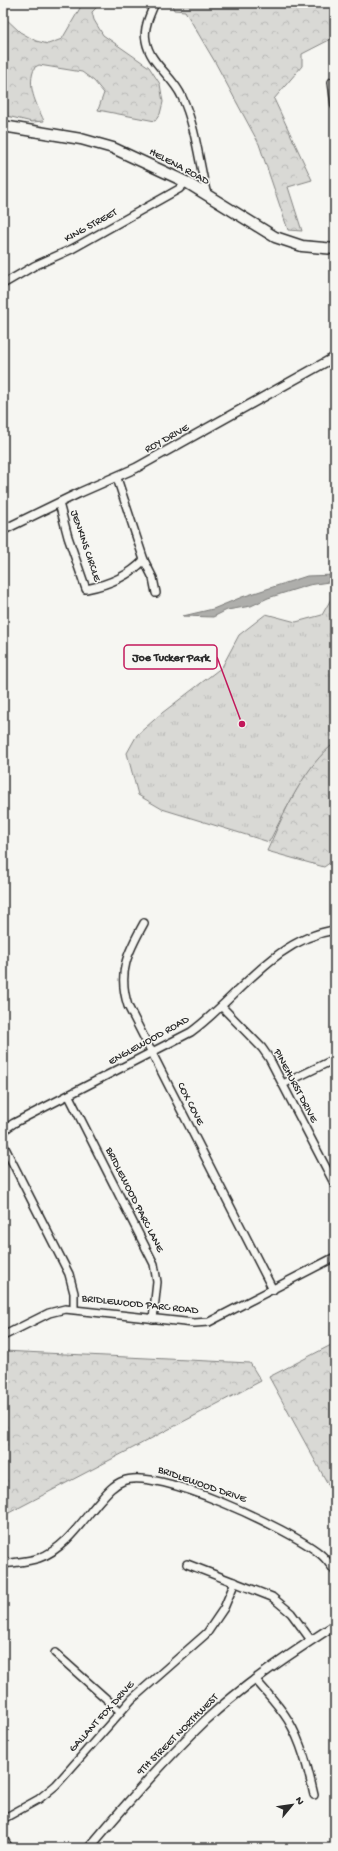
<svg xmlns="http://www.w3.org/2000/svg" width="338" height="1851" viewBox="0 0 338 1851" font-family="'Gochi Hand',sans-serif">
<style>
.forest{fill:url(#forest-crowns);stroke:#828280}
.park{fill:url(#park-tufts);stroke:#828280}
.water{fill:#aeaeab;stroke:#7a7a78}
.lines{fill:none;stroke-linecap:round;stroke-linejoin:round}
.minor-casing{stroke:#2b2b2b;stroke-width:10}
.tertiary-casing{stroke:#2b2b2b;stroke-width:11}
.secondary-casing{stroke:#2b2b2b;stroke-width:13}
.minor{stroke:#f6f6f2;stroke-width:7}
.tertiary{stroke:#f6f6f2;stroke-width:8}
.secondary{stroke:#f6f6f2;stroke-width:10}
.labels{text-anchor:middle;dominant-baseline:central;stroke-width:3;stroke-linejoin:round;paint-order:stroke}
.street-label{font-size:11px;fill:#2b2b2b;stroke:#f6f6f2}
.leader{fill:none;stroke:#c2185b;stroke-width:1.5}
.callout-dot{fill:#c2185b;stroke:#f6f6f2;stroke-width:1.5}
.callout{fill:#f6f6f2;stroke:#c2185b;stroke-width:1.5}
.callout-label{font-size:12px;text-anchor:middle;font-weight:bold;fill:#2b2b2b}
</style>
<defs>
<pattern id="forest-crowns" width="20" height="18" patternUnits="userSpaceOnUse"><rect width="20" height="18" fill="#d9d9d5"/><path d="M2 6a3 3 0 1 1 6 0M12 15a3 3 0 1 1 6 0" fill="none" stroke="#babab7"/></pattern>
<pattern id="park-tufts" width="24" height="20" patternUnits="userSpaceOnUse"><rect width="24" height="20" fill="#d9d9d5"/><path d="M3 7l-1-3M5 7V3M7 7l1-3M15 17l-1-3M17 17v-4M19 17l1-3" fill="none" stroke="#babab7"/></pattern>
</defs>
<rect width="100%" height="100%" fill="#f6f6f2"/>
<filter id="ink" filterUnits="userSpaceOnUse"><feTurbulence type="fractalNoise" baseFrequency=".025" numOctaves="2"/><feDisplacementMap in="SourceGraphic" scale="8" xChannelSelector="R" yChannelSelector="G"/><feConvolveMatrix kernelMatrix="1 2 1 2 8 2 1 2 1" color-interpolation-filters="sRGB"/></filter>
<g filter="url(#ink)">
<!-- forest -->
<g class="forest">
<path d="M83,3H101L92,12L94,20L103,35L149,67L160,84L163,102L160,114L155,121L98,110L104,93L94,81L82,72L39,65L35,67C26,86 36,103 44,121L32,122L3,115V16L20,32L36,41L48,44L62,39Z"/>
<polygon points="171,3 335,3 335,37 302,54 302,66 274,99 312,180 288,187 302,231 288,230 259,144 215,62 185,11 174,10"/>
<path d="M335,743V859L324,867L267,851C283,816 303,765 335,743Z"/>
<polygon points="335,1343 335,1497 269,1377"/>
<polygon points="3,1351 250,1363 261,1381 3,1516"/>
</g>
<!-- park -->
<path class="park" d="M335,592V743C306,764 286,810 269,842L162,809L138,795L127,753L137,735L162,713L222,667L239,635L266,614L296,622L322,615Z"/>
<!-- water -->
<polygon class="water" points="335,575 335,581 309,585 290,591 268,598 251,606 227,610 213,617 183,616 213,609 242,597 307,576"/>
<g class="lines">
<defs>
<g id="minor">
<path d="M155,3C150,14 143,29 146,41C150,64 173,76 182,97C196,127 199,163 207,195"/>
<polyline points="332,82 335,106"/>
<polyline points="3,284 34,266 72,249 179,189 186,182"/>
<path d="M59,503L68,537L86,589C107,585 129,576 144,560L117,478"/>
<polyline points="144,560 153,578 156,593"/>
<path d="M144,923C128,952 117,972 128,1006L273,1290"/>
<polyline points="222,1007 262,1048 269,1058 335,1185"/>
<polyline points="283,1084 335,1059"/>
<polyline points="69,1096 154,1264 157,1282 153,1319"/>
<path d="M3,1133L8,1127L14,1123L191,1032C238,998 273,939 335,930"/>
<polyline points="3,1144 69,1274 74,1293 74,1309"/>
<polyline points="3,1336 49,1313 65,1309 194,1323 209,1322 335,1257"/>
<path d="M3,1564C15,1562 28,1562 39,1558C63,1550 81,1523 96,1505C104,1496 112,1485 123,1481C157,1466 290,1530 319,1553C326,1558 330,1565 335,1571"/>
<polyline points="187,1564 272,1597 291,1613 311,1640"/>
<polyline points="55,1653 120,1711"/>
<path d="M255,1679C266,1692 279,1705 288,1720C302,1743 308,1769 314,1795"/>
<polyline points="3,1819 39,1799 56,1785 132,1699 207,1633 224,1608 235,1582"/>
<polyline points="3,1838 9,1848"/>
</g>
<g id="tertiary">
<polyline points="3,530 79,493 136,468 335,357"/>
<path d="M89,1848C126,1804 164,1760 206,1720C245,1684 290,1654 335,1625"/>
</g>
<polyline id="secondary" points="3,126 81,139 113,148 186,182 275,237 302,246 335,249"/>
</defs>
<!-- minor casing -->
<use href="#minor" class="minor-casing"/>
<!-- tertiary casing -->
<use href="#tertiary" class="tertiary-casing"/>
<!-- secondary casing -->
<use href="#secondary" class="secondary-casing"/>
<!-- minor -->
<use href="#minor" class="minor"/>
<!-- tertiary -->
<use href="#tertiary" class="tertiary"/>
<!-- secondary -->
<use href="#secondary" class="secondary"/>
</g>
</g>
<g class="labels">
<!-- street labels -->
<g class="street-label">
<text transform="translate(179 167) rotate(28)">HELENA ROAD</text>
<text transform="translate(91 226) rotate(-29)">KING STREET</text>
<text transform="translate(167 439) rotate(-29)">ROY DRIVE</text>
<text transform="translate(85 546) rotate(71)">JENKINS CIRCLE</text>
<text transform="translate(149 1041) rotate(-29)">ENGLEWOOD ROAD</text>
<text transform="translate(295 1086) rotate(62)">PINEHURST DRIVE</text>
<text transform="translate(190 1104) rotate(63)">COX COVE</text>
<text transform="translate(134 1200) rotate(63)">BRIDLEWOOD PARC LANE</text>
<text transform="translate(140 1305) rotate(6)">BRIDLEWOOD PARC ROAD</text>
<text transform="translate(202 1485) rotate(19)">BRIDLEWOOD DRIVE</text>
<text transform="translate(102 1717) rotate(-48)">GALLANT FOX DRIVE</text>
<text transform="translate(178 1735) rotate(-45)">9TH STREET NORTHWEST</text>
</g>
</g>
<!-- callouts -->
<path class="leader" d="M242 724L217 657"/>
<circle class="callout-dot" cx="242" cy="724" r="4"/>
<rect class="callout" x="124" y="645" width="93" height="24" rx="4"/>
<g class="callout-label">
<text x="171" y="661">Joe Tucker Park</text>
</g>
<!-- margin -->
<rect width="338" height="1851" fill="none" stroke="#f6f6f2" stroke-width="16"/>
<rect x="8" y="8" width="322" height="1835" fill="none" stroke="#2b2b2b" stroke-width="1.5" filter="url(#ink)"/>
<!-- north arrow -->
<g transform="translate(292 1805) rotate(61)" stroke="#f6f6f2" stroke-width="3" paint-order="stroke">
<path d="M0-3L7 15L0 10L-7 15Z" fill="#2b2b2b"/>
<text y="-6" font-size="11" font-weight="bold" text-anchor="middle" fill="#2b2b2b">N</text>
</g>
</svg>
